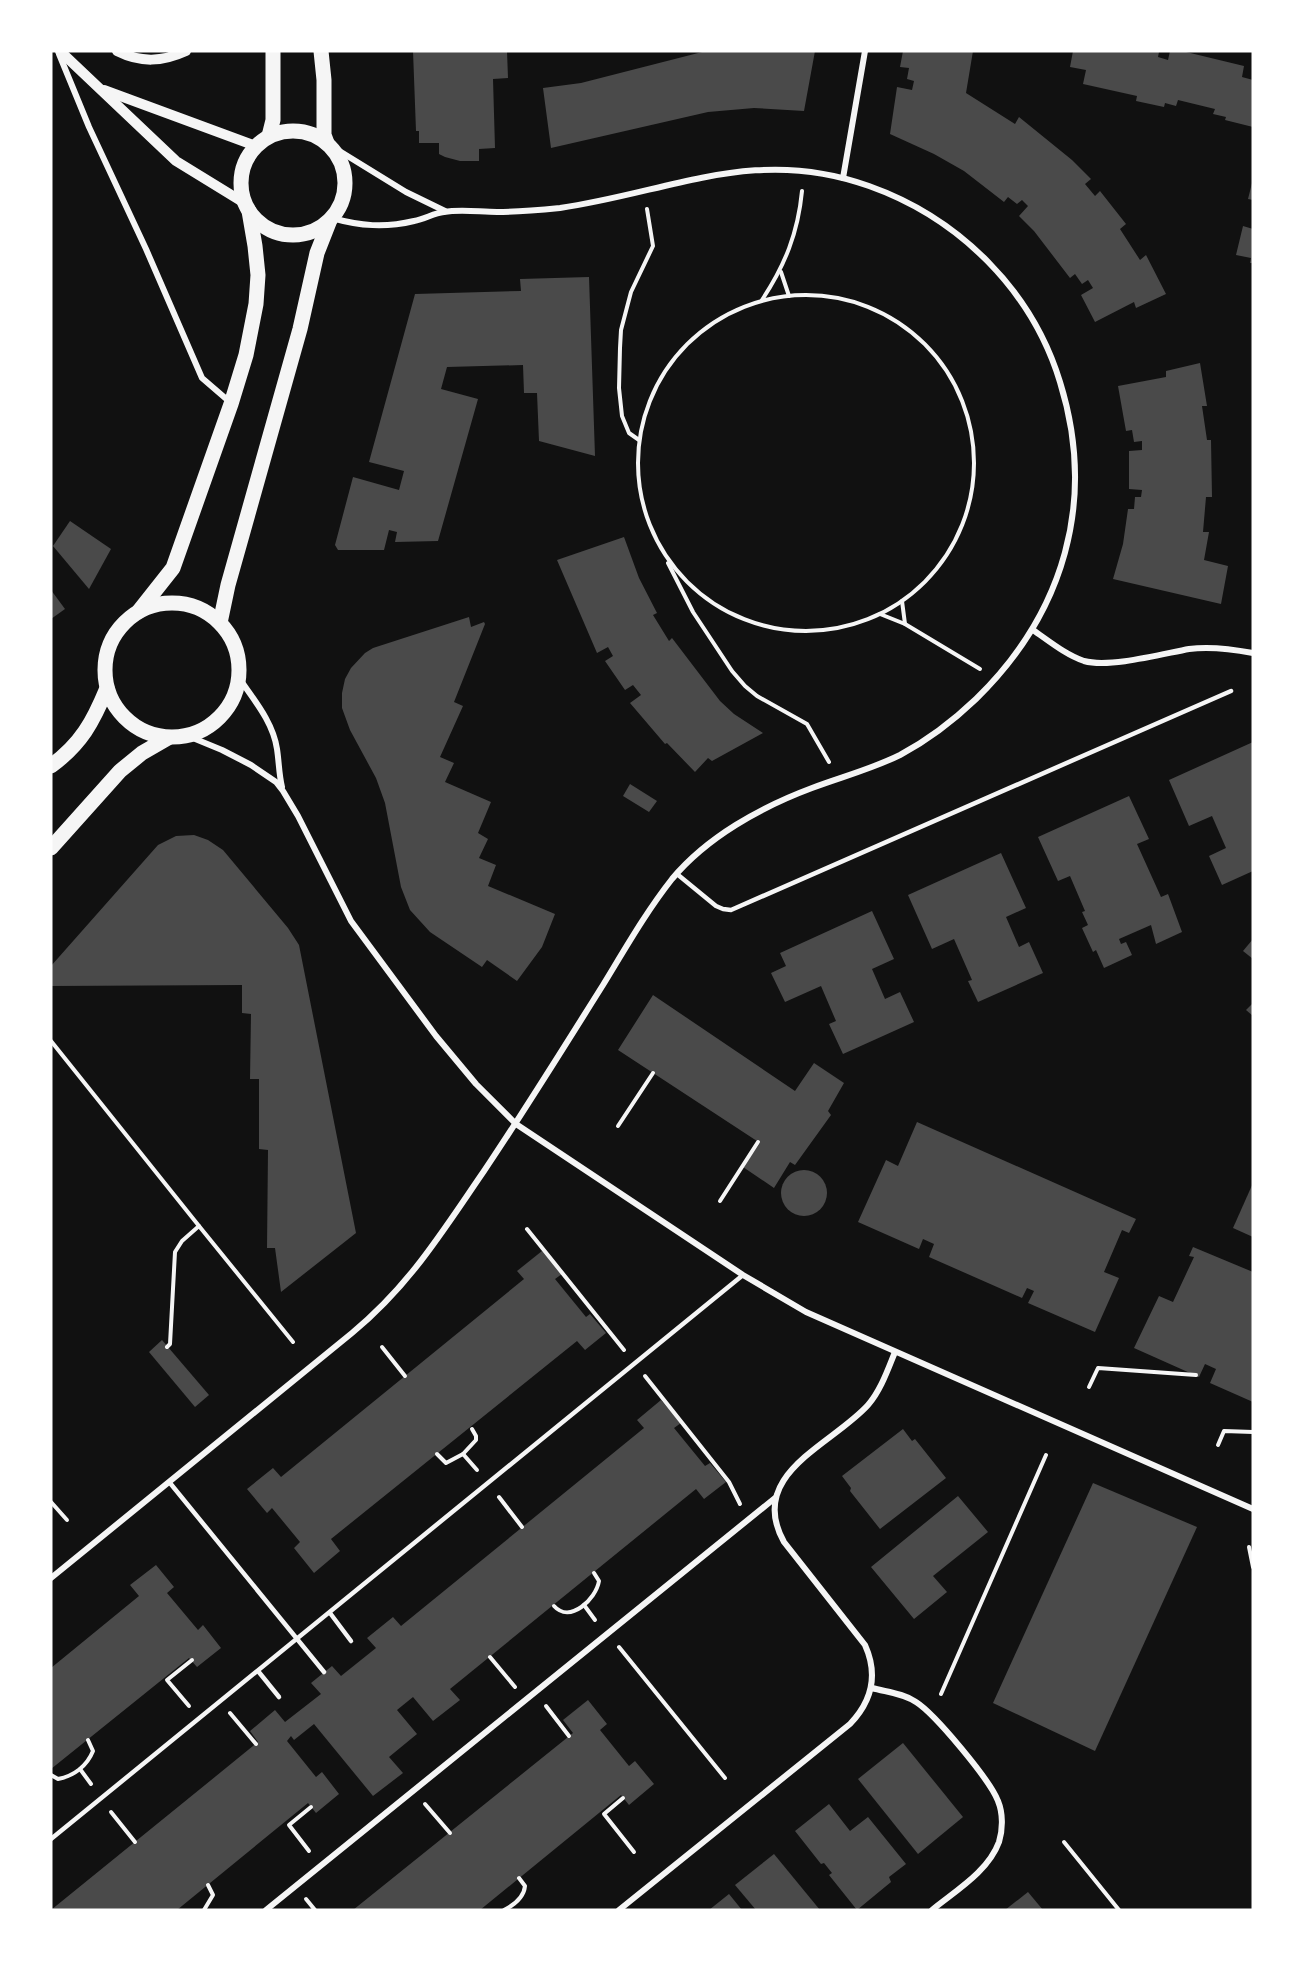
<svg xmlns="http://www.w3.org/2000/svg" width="1304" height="1961" viewBox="0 0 1304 1961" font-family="'Playfair Display',serif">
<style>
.building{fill:#4a4a4a}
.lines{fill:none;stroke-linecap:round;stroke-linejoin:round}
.path{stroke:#f5f5f5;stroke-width:4}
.service{stroke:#f5f5f5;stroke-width:4.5}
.minor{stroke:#f5f5f5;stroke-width:6}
.tertiary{stroke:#f5f5f5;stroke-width:10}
.primary{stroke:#f5f5f5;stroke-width:15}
</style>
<rect width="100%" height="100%" fill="#111"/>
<!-- building -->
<g class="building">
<polygon points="413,51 507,51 508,78 493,79 495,148 479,149 479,161 460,161 445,157 439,154 439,143 419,143 419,131 416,131"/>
<polygon points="706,51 815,51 804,111 754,108 708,112 551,148 543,88 581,83"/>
<polygon points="903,51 973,51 966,93 1015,124 1019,117 1072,160 1091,179 1085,184 1095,196 1100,191 1126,224 1120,229 1140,260 1146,255 1166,294 1136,308 1134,302 1095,322 1081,295 1093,288 1088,280 1082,284 1075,274 1070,278 1034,231 1019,216 1028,206 1022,200 1017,204 1008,197 1004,202 964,171 934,154 890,134 897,87 912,90 914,81 907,79 909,68 900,67"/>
<polygon points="1073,51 1153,51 1159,52 1158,57 1168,60 1170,51 1182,51 1244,66 1242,77 1253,80 1253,127 1225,120 1226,117 1213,114 1215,109 1178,100 1176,106 1165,103 1164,107 1136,101 1137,96 1083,84 1086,70 1070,67"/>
<polygon points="1252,183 1253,183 1253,200 1248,199"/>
<polygon points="1243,226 1253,229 1253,263 1250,263 1251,258 1236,255"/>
<polygon points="589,277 595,456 539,441 537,393 524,393 523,365 447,367 441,389 478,399 438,541 395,542 397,532 389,530 384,550 338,550 335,545 353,477 399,490 404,471 369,462 415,294 521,291 520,279"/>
<polygon points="1200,363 1207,406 1202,406 1207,440 1211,440 1212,497 1206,497 1203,532 1209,532 1204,560 1228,566 1221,604 1113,579 1123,544 1128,509 1134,509 1135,497 1141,497 1142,490 1129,489 1129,451 1142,450 1142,441 1134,442 1132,430 1126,431 1118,386 1166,377 1166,371"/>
<polygon points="70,521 111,549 89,589 53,546"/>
<polygon points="624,537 639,578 657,613 653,615 669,641 672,638 720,701 734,714 763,733 712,761 708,758 695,772 667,743 665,744 630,703 641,695 633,685 625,690 605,661 613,656 608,647 597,653 557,560"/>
<polygon points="51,590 65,609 51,619"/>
<polygon points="469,617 471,627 484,622 485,624 454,702 463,706 440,757 454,763 445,782 491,802 478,833 488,839 479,858 496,865 488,886 555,914 542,947 517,981 487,960 482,967 430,932 410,910 401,887 385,803 376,778 350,730 342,708 342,693 345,679 351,668 365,653 373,648"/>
<polygon points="1253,742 1253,871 1222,885 1209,856 1226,848 1212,816 1189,826 1169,780"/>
<polygon points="630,784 657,801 649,812 623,796"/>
<polygon points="1129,796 1149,839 1137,844 1161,897 1168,894 1182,932 1156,944 1151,925 1119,939 1121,944 1126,942 1132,955 1104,968 1096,950 1093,952 1082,928 1088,925 1082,912 1085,911 1070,876 1058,881 1038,837"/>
<polygon points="194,835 208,840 223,850 288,928 299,945 356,1233 281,1292 275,1248 267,1248 268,1150 259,1149 259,1079 250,1079 251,1014 242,1013 242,985 51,986 51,966 158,845 176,836"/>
<polygon points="1001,853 1026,908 1006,917 1019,947 1029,942 1043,973 978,1002 968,981 972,980 954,939 932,949 908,895"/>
<polygon points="872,911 894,959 872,969 885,999 900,992 914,1022 843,1054 829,1024 836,1021 821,986 785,1002 771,973 786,966 780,953"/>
<polygon points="1253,939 1253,959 1243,951"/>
<polygon points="653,995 795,1091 814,1063 844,1083 828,1111 831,1115 795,1165 790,1162 774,1188 743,1167 760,1143 618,1050"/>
<polygon points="1253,1003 1253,1016 1246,1010"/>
<polygon points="917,1122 1136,1219 1129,1233 1122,1230 1104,1272 1119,1278 1095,1332 1028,1303 1034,1291 1027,1288 1022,1298 929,1257 934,1244 923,1239 919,1249 858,1222 886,1160 898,1166"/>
<circle cx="804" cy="1193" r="23"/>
<polygon points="1253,1183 1253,1237 1233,1228"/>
<polygon points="1193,1247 1253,1272 1253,1402 1210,1383 1216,1369 1205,1364 1199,1377 1134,1348 1159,1296 1173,1302 1194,1257 1189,1256"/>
<polygon points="542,1251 562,1274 555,1279 586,1317 590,1314 606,1333 585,1350 577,1341 331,1539 340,1551 314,1573 294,1548 300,1542 272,1508 267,1513 247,1489 273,1468 281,1477 524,1279 517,1271"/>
<polygon points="162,1340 209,1395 195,1407 149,1352"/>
<polygon points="661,1400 681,1423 674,1428 705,1466 710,1463 726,1482 704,1499 696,1489 450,1689 460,1700 433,1721 413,1697 397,1710 417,1734 389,1757 403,1773 373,1796 314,1724 294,1740 291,1736 287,1741 316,1777 322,1772 339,1794 316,1813 308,1803 177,1910 51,1910 258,1742 250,1731 275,1710 285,1722 321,1694 311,1683 327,1670 332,1666 341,1676 376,1648 367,1638 393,1617 401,1626 644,1428 637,1420"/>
<polygon points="903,1429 912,1441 915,1439 946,1478 880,1529 850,1491 851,1488 842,1476"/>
<polygon points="1093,1483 1197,1527 1095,1751 993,1703"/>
<polygon points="958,1496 988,1532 933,1576 947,1592 914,1619 871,1567"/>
<polygon points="156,1565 174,1587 167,1593 198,1630 203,1625 221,1648 197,1667 189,1658 51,1769 51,1668 139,1596 130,1585"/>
<polygon points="588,1700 607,1724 600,1730 629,1766 635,1761 654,1784 629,1805 621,1795 480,1910 353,1910 573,1733 563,1720"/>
<polygon points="903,1743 963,1817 918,1854 858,1779"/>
<polygon points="829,1804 850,1831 868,1817 906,1864 889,1877 891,1882 857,1910 829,1875 832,1873 824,1863 821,1864 795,1831"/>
<polygon points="774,1854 820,1910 756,1910 735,1885"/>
<polygon points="1028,1892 1043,1910 1005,1910"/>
<polygon points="729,1894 742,1910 709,1910"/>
</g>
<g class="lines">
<!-- path -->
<g class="path">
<polyline points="781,272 789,296"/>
<circle cx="806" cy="463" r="168"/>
<path d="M762,300C785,265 798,233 802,191"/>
<polyline points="639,440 629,433 622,416 619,388 620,348 621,330 631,292 653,246 647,209"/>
<polyline points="668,563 693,612 732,671 745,686 757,696 807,724 829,762"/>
<polyline points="902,601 905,624"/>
<polyline points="880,614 905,624 980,669"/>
<polyline points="51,1041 199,1226"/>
<polyline points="618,1126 653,1073"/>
<polyline points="720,1201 758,1142"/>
<polyline points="527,1229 624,1350"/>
<polyline points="167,1347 170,1344 175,1252 182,1241 199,1226 293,1342"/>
<polyline points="382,1347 405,1376"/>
<polyline points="645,1376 729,1482 740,1504"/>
<polyline points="1089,1387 1098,1368 1196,1375"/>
<polyline points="1218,1445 1224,1431 1253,1432"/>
<polyline points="437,1454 446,1463 463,1454 476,1440 476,1436 472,1429"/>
<polyline points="463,1454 477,1470"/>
<polyline points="499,1497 522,1527"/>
<polyline points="51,1502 67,1520"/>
<polyline points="1249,1547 1253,1567"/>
<polyline points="584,1605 595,1620"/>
<path d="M554,1606C570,1624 596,1599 599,1581L594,1573"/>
<polyline points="619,1647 725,1778"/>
<polyline points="490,1657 515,1687"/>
<polyline points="941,1694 1046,1455"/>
<polyline points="189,1706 167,1680 192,1660"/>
<polyline points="546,1706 569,1736"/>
<polyline points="230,1713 256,1744"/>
<polyline points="80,1769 91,1784"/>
<path d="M51,1775L58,1779C74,1776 87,1766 93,1751L88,1740"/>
<polyline points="623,1798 604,1814 634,1852"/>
<polyline points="425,1804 450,1833"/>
<polyline points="111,1812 135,1842"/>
<polyline points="1064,1842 1119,1910"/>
<polyline points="309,1851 289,1825 311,1807"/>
<polyline points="306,1899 315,1910"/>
<polyline points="204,1910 213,1895 208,1885"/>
<path d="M504,1910C514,1905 524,1897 525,1886L519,1878"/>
</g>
<!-- service -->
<g class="service">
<polyline points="677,874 716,906 723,909 731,910 1231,691"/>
<polyline points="170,1483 324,1672"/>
<polyline points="330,1613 351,1641"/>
<polyline points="258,1671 279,1697"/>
<polyline points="51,1839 743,1275"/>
</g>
<!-- minor -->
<g class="minor">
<polyline points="59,54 89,127 146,249 202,378 231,403"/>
<polyline points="328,144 406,192 445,211"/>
<polyline points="843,178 865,51"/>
<path d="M1033,630C1049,641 1066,655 1084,661C1110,668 1162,654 1189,649C1210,646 1232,649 1253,653"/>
<path d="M239,678C254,700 273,722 277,749C279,762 279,775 282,787"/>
<polyline points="188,736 222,750 251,765 276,782 283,791 298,816 351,921 436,1036 476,1084 516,1124 743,1275 806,1312 1253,1509"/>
<path d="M51,1578L352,1333C410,1285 442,1232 484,1171C525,1110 564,1047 603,985C625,949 646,912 672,879C707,837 761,807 812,788C841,777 872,769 900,755C928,740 953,721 976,699C1064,613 1097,501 1060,382C1032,290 959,218 869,186C755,145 671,192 560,208C539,210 518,212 497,212C480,212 461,209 444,212C434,213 425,219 414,221C385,228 360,226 332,218"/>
<path d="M872,1688C886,1692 903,1693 916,1702C935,1714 990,1780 998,1801C1003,1813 1003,1829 999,1842C988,1872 955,1891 932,1910"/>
<polyline points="266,1910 775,1498"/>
<path d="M619,1910L850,1724C873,1700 878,1674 865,1645L784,1542C746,1474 832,1445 868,1405C881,1390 888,1369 895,1352"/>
</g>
<!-- tertiary -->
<g class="tertiary">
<polyline points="60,51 176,161 246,204"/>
<path d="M117,51C141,63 162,62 186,51"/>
<polyline points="104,90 256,146"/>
</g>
<!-- primary -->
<g class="primary">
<polyline points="321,51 324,80 324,135 327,143"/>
<circle cx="293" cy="183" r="52"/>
<polyline points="269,136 273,120 273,51"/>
<circle cx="172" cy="670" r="67"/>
<polyline points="139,611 173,568 231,404 246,355 256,304 258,275 255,246 249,211"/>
<polyline points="220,623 228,585 300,329 317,253 330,220"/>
<path d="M51,766C81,744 93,722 107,688"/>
<polyline points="51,848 120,771 142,753 168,738"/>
</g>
</g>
<!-- border -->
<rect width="1304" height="1961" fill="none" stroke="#ffffff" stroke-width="105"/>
</svg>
